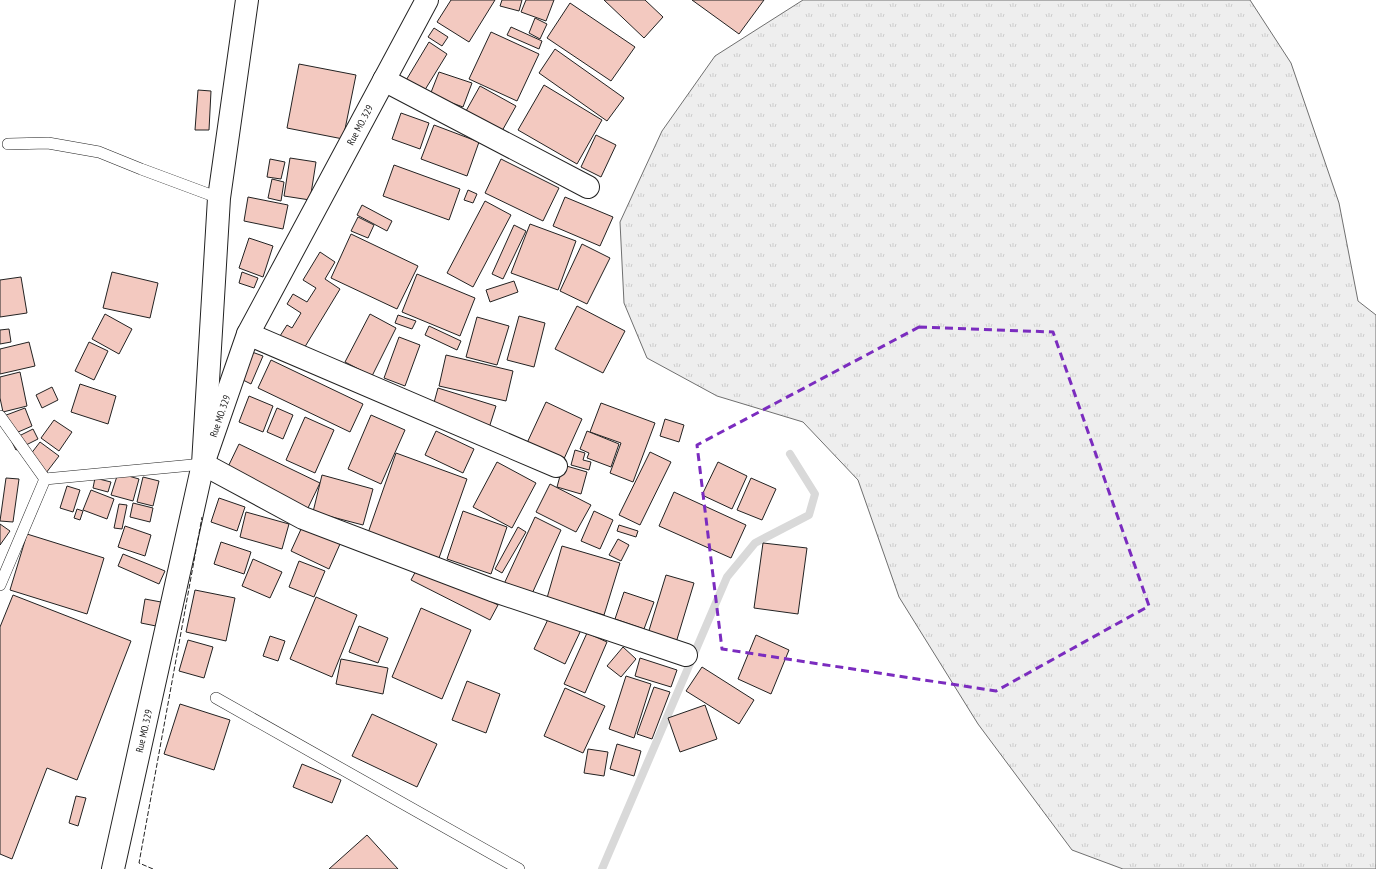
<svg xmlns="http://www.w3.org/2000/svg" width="1376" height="869" viewBox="0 0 1376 869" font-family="'PT Sans Narrow',sans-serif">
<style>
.grass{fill:url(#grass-tufts);stroke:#6f6f6f}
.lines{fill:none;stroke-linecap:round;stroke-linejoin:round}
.stream{stroke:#d9d9d9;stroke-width:8}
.building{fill:#f3c9c0;stroke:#222}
.service-casing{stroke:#222;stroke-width:12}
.minor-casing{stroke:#222;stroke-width:24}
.service{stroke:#fff;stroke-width:11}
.minor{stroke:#fff;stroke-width:22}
.fence{stroke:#222;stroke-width:1;stroke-dasharray:5 2;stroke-linecap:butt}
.marked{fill:none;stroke:#7b2cbf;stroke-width:3;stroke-dasharray:8 5;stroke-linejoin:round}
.labels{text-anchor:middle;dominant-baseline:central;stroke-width:3;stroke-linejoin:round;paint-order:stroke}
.street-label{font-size:10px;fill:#222;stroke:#fff}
</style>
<defs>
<pattern id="grass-tufts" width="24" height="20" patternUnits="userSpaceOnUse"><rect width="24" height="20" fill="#eee"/><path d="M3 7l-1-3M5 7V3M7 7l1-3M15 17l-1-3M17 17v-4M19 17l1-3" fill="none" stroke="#ccc"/></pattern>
</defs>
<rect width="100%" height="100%" fill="#fff"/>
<!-- grass -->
<polygon class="grass" points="803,0 1250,0 1291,63 1339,203 1358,301 1376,315 1376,869 1123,869 1072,850 978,724 899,597 858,480 803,422 717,396 647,358 624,303 620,222 662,131 715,56"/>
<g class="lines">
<!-- stream -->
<polyline class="stream" points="602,869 727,577 755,543 809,515 815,494 790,454"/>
</g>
<!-- building -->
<g class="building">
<polygon points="451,0 495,0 469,42 437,22"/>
<polygon points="502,0 522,0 519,11 500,6"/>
<polygon points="526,0 554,0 546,21 521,12"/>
<polygon points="604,0 645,0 663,17 644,38"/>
<polygon points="692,0 764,0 739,34"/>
<polygon points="570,3 635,47 611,81 547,38"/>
<polygon points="535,18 547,24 540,39 529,33"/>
<polygon points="511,27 542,41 539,49 507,35"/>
<polygon points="434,28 448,37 442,46 428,37"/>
<polygon points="491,32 539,54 517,101 469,79"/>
<polygon points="429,42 447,54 423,93 405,82"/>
<polygon points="555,49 624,98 607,121 539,73"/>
<polygon points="299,64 356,75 343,139 287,128"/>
<polygon points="439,72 472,83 463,107 430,95"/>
<polygon points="544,85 602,120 577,164 518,130"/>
<polygon points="480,86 516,106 502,131 466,111"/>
<polygon points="198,90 211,91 209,130 195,130"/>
<polygon points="401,113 429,123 420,149 392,139"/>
<polygon points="434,125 479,142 467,176 421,159"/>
<polygon points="596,135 616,145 601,177 581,167"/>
<polygon points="290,158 316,162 310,200 284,196"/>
<polygon points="270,159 285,162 281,179 267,177"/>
<polygon points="501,159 559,188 543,221 485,193"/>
<polygon points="394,165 460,189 449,220 383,196"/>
<polygon points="272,179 284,182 281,201 268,198"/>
<polygon points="468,190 477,194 473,203 464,200"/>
<polygon points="248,197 288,205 283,229 244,221"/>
<polygon points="565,197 613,217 600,246 553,226"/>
<polygon points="485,201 511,215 473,287 447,273"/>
<polygon points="362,205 392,221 387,231 357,215"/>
<polygon points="358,217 374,225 368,238 351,231"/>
<polygon points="530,224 576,241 558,290 511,273"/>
<polygon points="514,225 526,231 503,279 492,274"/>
<polygon points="351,234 418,266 397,309 331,278"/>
<polygon points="249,238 273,246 263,277 239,268"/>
<polygon points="582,244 610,258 587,304 560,291"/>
<polygon points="320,252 335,262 325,279 340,289 303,350 280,336 287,325 292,328 301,313 287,304 293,294 307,302 316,288 303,280"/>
<polygon points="112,272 158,283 150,318 103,308"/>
<polygon points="242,272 258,278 254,288 239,283"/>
<polygon points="417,274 475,298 460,336 402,312"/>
<polygon points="21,277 27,313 0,317 0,280"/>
<polygon points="514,281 518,292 490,302 486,290"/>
<polygon points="577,306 625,331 603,373 555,349"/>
<polygon points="105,314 132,329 119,354 92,339"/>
<polygon points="370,314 396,328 372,376 345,362"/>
<polygon points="398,315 416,321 412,329 395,323"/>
<polygon points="519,316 545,323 534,367 507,360"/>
<polygon points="477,317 509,326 497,365 466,357"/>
<polygon points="429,326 461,341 457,350 425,335"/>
<polygon points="9,329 11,342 0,344 0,330"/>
<polygon points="399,337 420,345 405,386 384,378"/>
<polygon points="29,342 35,366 0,374 0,349"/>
<polygon points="89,342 108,351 94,380 75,371"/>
<polygon points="252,352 263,356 251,384 241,379"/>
<polygon points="446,355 513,371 506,401 439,386"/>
<polygon points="271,360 363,404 350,432 258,388"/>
<polygon points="20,372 27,406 3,412 0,398 0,377"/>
<polygon points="80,384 116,396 108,424 71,412"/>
<polygon points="52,387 58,400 42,408 36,395"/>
<polygon points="438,388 496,406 489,428 432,410"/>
<polygon points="249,396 273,406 263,432 239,422"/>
<polygon points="546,402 582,419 563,461 527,443"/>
<polygon points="601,403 655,423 633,482 610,473 621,443 590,432"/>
<polygon points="25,408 32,426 9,436 1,417"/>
<polygon points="277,408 293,415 283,439 267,432"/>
<polygon points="371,415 405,430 381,484 348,469"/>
<polygon points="305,417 334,430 315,473 286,460"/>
<polygon points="665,419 684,425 679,442 660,436"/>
<polygon points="54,420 72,432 59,451 41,438"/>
<polygon points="33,429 38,439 16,450 11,440"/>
<polygon points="436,431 474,449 463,473 425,455"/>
<polygon points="587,431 619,444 611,467 587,458 589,453 580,449"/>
<polygon points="40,442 59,456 46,473 27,459"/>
<polygon points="239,444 320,483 307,510 226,471"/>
<polygon points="575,450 585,453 583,460 591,462 589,470 571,465"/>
<polygon points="650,452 671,462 640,525 619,515"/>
<polygon points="396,453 467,479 439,558 368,533"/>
<polygon points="497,462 536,483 512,528 473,507"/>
<polygon points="718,462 747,476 732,509 702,495"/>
<polygon points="563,465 587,472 581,494 557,487"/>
<polygon points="118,473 139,479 133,501 111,495"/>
<polygon points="322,475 373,489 363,525 313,512"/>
<polygon points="143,477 159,481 153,506 137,502"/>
<polygon points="6,478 19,479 13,522 0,521"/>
<polygon points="95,478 111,482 108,492 93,488"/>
<polygon points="751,478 776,489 762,520 737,510"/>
<polygon points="550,484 591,505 576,532 536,512"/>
<polygon points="67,486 80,490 73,512 60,508"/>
<polygon points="91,490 114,499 107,519 83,510"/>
<polygon points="674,492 746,525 731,558 659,526"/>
<polygon points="219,498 245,507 237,531 211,522"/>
<polygon points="133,503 153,508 150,522 130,517"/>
<polygon points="119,504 127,505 122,529 114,528"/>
<polygon points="77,509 83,511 80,520 74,518"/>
<polygon points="463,511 507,527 491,574 447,559"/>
<polygon points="594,511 613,520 600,549 581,541"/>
<polygon points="246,512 289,524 282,549 240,537"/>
<polygon points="535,517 561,530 531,596 504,584"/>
<polygon points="0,524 10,531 0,545"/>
<polygon points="619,525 638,531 636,537 617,531"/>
<polygon points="125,526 151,535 145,556 118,547"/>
<polygon points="302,527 340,544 329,569 291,551"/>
<polygon points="518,527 526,532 502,573 495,569"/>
<polygon points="27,534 104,558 87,614 10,590"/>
<polygon points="618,539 629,545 621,561 609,555"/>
<polygon points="221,542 251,552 244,574 214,564"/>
<polygon points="763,543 807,548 798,614 754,608"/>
<polygon points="562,546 620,563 604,615 547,598"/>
<polygon points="123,554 165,571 159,584 118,566"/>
<polygon points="253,559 282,572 270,598 242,586"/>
<polygon points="299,561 325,571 314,597 289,587"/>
<polygon points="419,565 498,605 490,620 411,580"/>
<polygon points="666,575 694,583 675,646 647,637"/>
<polygon points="195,590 235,598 226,641 186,632"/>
<polygon points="624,592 654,602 644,629 615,619"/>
<polygon points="13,595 131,641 77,780 47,768 12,859 0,854 0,627"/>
<polygon points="316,597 357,615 332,677 290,659"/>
<polygon points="145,599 161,602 156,626 141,623"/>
<polygon points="421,608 471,630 442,699 392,677"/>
<polygon points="550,615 581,630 565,664 534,649"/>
<polygon points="359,626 388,638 378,663 349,652"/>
<polygon points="587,633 607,642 585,693 564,684"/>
<polygon points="756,635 789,650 771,694 738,679"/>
<polygon points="270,636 285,641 278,661 263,656"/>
<polygon points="188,640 213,647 204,678 179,671"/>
<polygon points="623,647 636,659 621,677 607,666"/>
<polygon points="640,658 677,670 671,687 635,676"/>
<polygon points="341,659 388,668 383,694 336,684"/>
<polygon points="702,667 754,700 739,724 686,691"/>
<polygon points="626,676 651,684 634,738 609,729"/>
<polygon points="467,681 500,694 486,733 452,720"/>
<polygon points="654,687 670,692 652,739 637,734"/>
<polygon points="565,688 605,706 583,753 544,736"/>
<polygon points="180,704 230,720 214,770 164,754"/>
<polygon points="705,705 717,739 680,752 668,718"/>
<polygon points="372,714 437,744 417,787 352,756"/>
<polygon points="617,744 641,751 634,776 610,769"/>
<polygon points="588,749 608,752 604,776 584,773"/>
<polygon points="302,764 341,780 332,803 293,787"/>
<polygon points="76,796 86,798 78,826 69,823"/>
<polygon points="367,835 398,869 329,869"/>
</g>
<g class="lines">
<defs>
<g id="service">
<polyline points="8,144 48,143 99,152 141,169 219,198"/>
<polyline points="0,416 45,479"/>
<polyline points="0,585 45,479 203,464"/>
<polyline points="216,698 519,869"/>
</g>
<g id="minor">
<polyline points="247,0 219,198 203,464 303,518 492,590 686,655"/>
<polyline points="384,80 588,187"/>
<polyline points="248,334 556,466"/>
<polyline points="113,869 203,464 248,334 427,0"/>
</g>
</defs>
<!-- service casing -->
<use href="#service" class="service-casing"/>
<!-- minor casing -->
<use href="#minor" class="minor-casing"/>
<!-- service -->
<use href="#service" class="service"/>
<!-- minor -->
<use href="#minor" class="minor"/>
<!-- fence -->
<polyline class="fence" points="153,869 139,863 202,517"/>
</g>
<!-- marked area -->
<path class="marked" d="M919,327L1053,332L1149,606L996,691L722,649L697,445Z"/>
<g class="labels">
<!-- street labels -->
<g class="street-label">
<text transform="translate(360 125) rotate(-62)">Rue MO. 329</text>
<text transform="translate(220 416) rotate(-71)">Rue MO. 329</text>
<text transform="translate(144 731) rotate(-77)">Rue MO. 329</text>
</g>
</g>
</svg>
